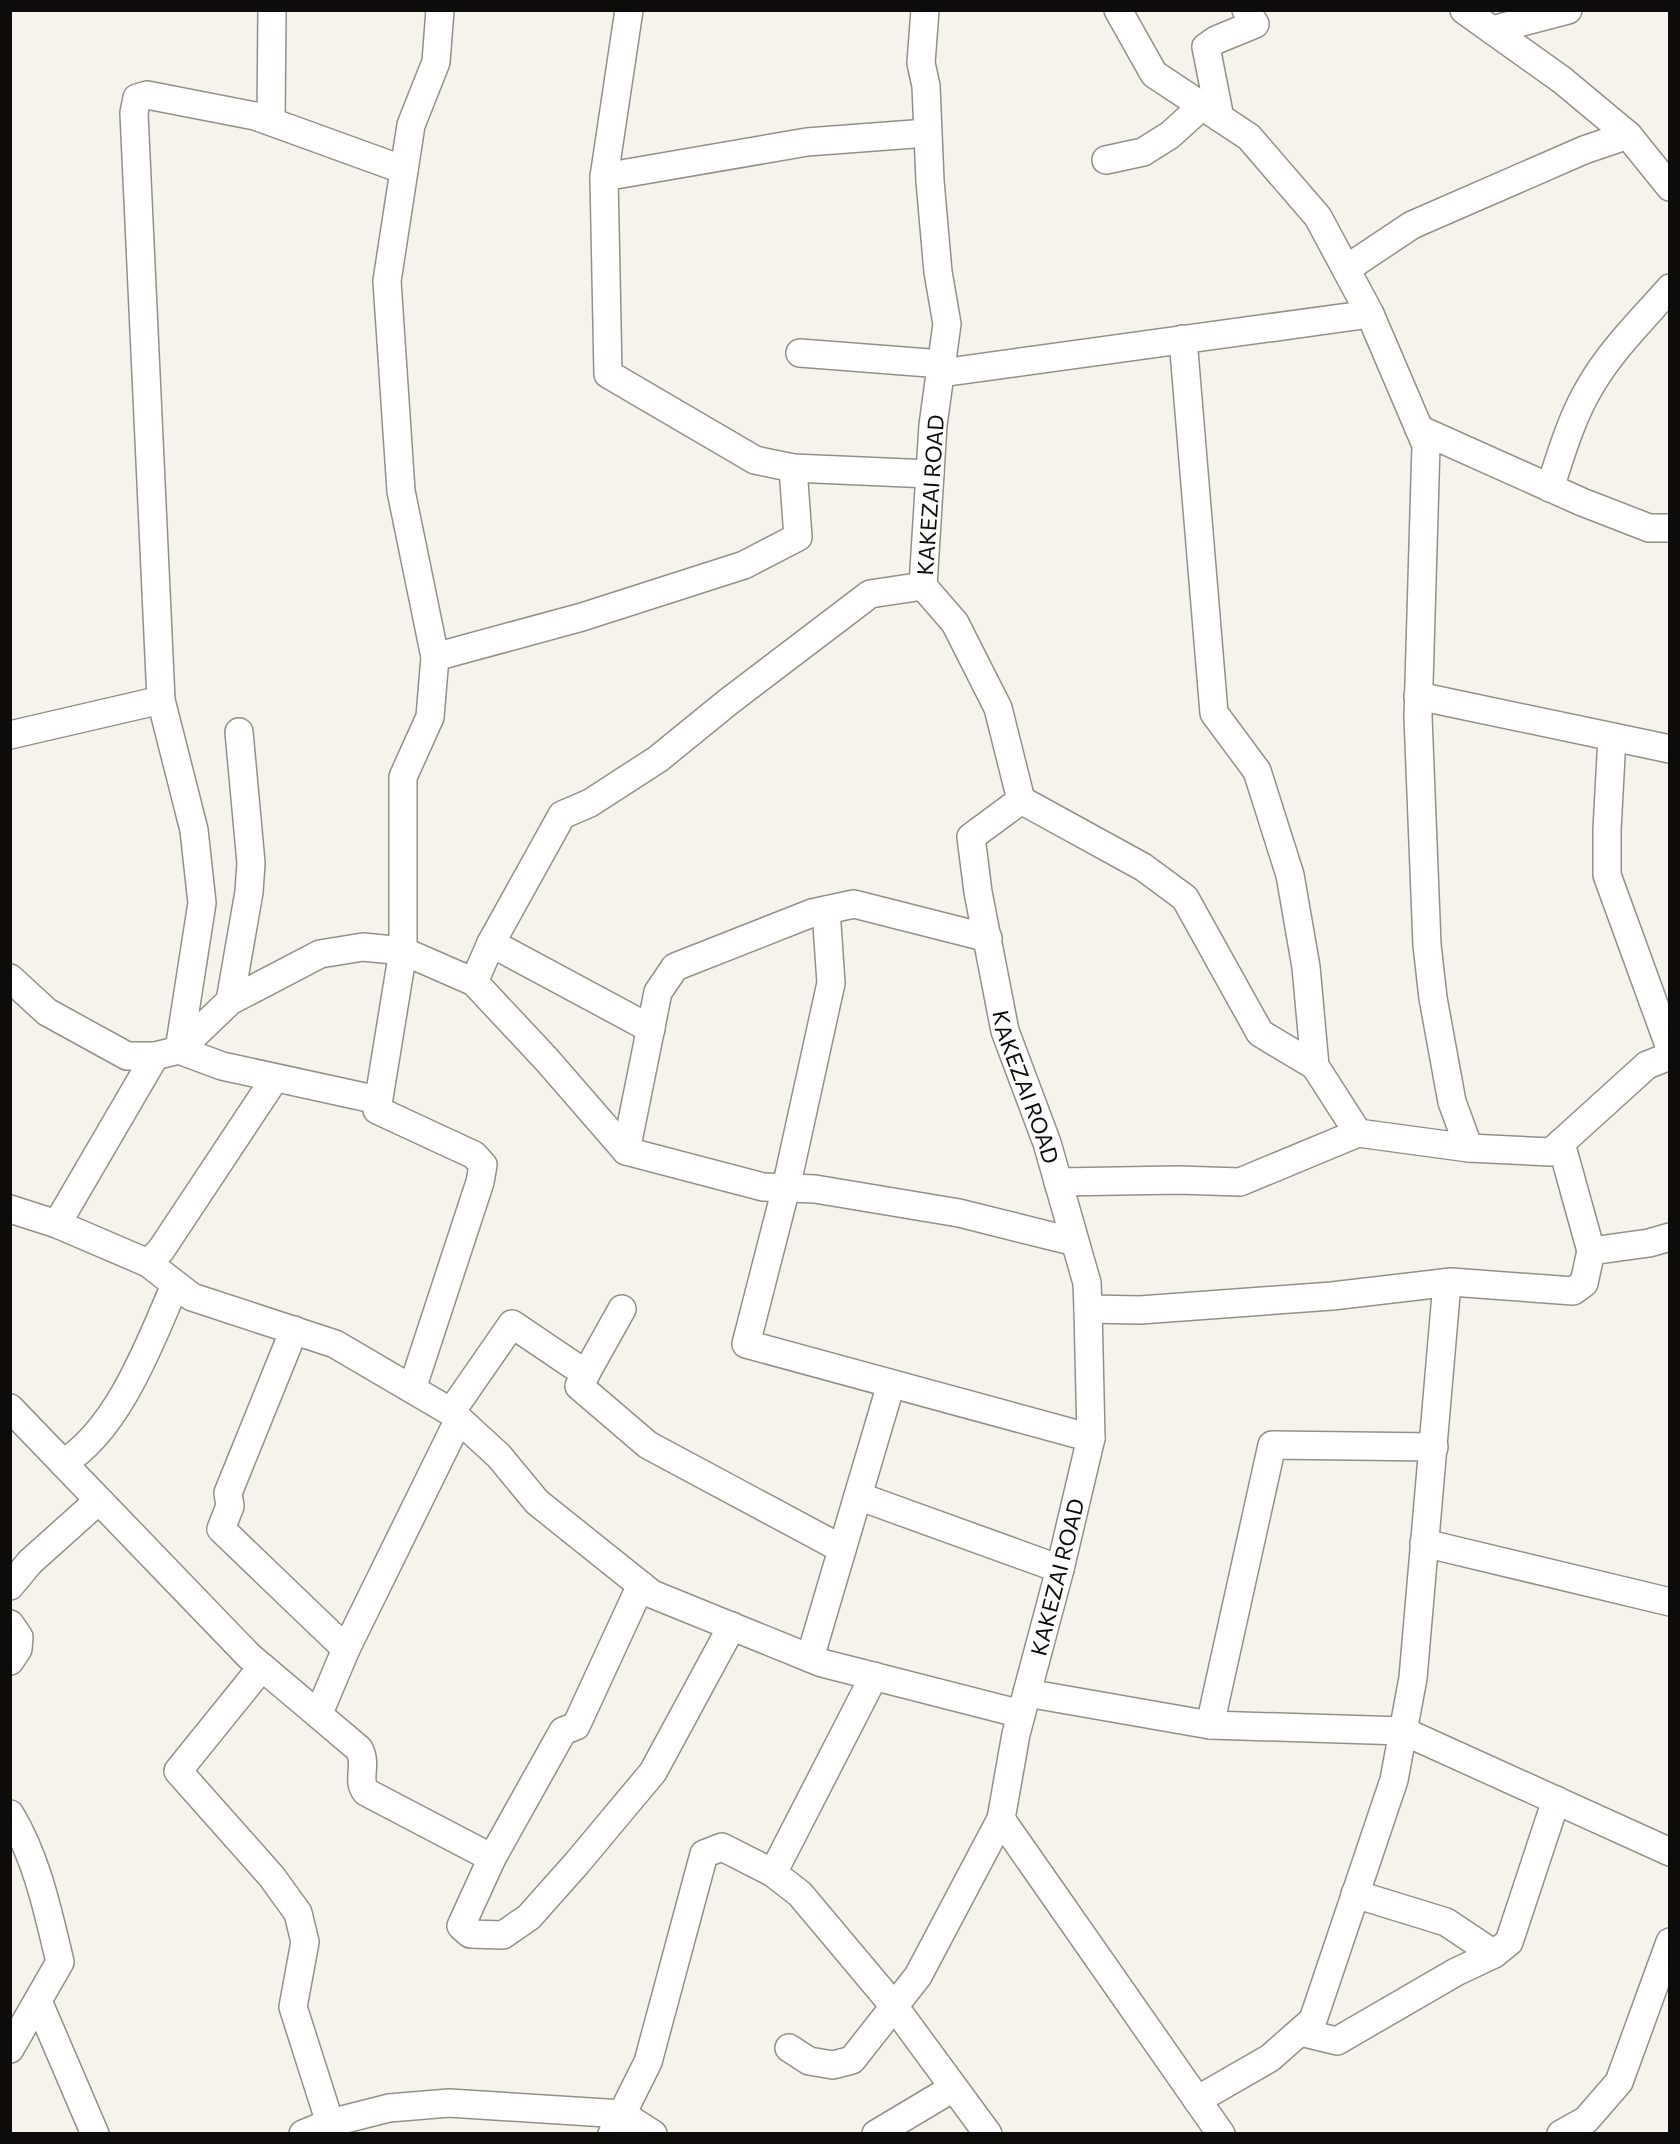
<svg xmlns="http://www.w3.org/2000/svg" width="1680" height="2144" viewBox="0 0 1680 2144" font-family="Commissioner,sans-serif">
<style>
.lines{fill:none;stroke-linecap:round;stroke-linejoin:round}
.minor-casing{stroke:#93908a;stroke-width:30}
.minor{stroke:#fff;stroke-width:27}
.labels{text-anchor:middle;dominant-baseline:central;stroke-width:4.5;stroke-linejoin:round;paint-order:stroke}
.street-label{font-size:22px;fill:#0d0c0a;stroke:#fff}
</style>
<rect width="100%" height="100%" fill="#f6f3ec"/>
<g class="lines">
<defs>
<g id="minor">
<polyline points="629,10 604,177 608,374 755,460 793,468 930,474"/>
<path id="s1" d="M925,10L921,63L926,86L930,181L938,272L947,324L933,425L923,586L955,623L998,708L1021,800L971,837L978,892L1005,1031L1047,1143L1087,1283L1088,1309L1091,1438L1060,1569L1016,1734L1001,1819L1221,2134"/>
<polyline points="1464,10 1562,80 1628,135 1670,187"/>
<polyline points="1492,30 1568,10"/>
<polyline points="1220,118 1206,47 1216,40 1255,24 1246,10"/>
<polyline points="271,121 272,10"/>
<polyline points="1106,160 1143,152 1170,135 1202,106"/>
<polyline points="604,177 807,142 927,133"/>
<polyline points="1346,269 1412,225 1584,150 1628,135"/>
<polyline points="1183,339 1214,713 1257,771 1290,875 1306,967 1315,1066"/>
<polyline points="800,353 942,364"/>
<polyline points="941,373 1370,314"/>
<polyline points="1419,429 1582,502 1649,528 1670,528"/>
<path d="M1550,488C1561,454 1572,416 1591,385C1612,349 1643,319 1670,288"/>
<polyline points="435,657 582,617 744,565 798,537 793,468"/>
<polyline points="1418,696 1670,749"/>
<polyline points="10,735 161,700"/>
<polyline points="1612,737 1607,830 1607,875 1670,1048"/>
<polyline points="1021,800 1143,867 1185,898 1260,1033 1315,1066 1358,1133"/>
<polyline points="826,910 831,983 786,1188 746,1344 1091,1438"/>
<polyline points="491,943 651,1029"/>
<polyline points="10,978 47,1012 127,1056 155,1056 179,1050 230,1001 320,954 363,947 403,951 474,982 547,1060 626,1151 763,1187 815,1189 959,1213 1075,1242"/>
<polyline points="474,982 491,943 562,815 590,803 658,759 728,702 870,594 923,586"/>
<polyline points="230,1001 249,892 251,863 239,732"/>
<polyline points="179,1050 202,903 194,830 161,700 134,113 137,98 147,95 255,116 404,170"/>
<polyline points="179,1050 222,1066 378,1100"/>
<polyline points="1561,1143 1591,1251 1649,1243 1670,1237"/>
<polyline points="1469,1148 1551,1152 1647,1065 1670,1056"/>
<polyline points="626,1151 658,992 675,967 812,913 854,904 988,938"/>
<polyline points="1058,1182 1178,1180 1240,1182 1358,1133 1469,1148 1452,1102 1433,998 1427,945 1418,717 1426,445 1370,314 1318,217 1249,137 1154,74 1118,10"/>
<polyline points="10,1209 57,1224 148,1263 192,1297 335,1344 451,1412 499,1456 537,1502 652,1594 822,1663 1021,1714"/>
<polyline points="57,1224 155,1056"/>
<polyline points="148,1263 161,1250 275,1078"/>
<polyline points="622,1309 579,1386 648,1445 842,1549"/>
<polyline points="1088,1309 1140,1310 1332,1296 1451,1282 1573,1291 1584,1283 1591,1251"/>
<polyline points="294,1330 228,1493 230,1506 221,1529 346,1649"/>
<polyline points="412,1389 480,1182 483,1165 474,1155 377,1110 403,951 403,777 430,717 435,657 401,491 387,281 411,125 436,62 440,10"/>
<path d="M10,1408L249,1656L359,1749C368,1765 356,1780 366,1792L492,1858"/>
<polyline points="451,1412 512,1324 586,1374"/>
<path d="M63,1463C118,1430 150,1343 175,1285"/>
<polyline points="858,1496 1060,1569"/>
<polyline points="1424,1543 1670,1602"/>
<polyline points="641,1585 576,1726 563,1731 492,1858 461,1926 470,1934 503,1935 529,1917 577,1863 653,1772 732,1626"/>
<polyline points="10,1586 30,1562 98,1501"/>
<polyline points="10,1624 19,1637 18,1649 10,1661"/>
<polyline points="810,1658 891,1384"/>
<polyline points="262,1667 178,1771 272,1877 298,1913 305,1942 293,2007 330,2123"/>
<polyline points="1027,1693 1210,1725 1403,1731 1670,1852"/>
<polyline points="319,1713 346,1649 459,1419"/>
<polyline points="1210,1725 1272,1445 1434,1447"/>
<path d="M10,1814C37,1858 48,1912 60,1962L10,2049"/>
<polyline points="773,1873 874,1676"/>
<polyline points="1355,1894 1446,1922 1494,1954"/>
<polyline points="38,2001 95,2134"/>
<polyline points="1300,2032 1337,2041 1456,1972 1494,1954 1509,1942 1556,1800"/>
<polyline points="789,2048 809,2061 833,2065 852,2060 918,1976 1001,1819"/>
<polyline points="1197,2100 1270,2058 1313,2020 1394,1780 1413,1678 1447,1283"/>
<polyline points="303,2134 330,2123 389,2108 449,2103 622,2114 653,2134"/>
<polyline points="612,2134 648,2062 704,1854 722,1847 773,1873 800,1894 894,2006 988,2134"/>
<polyline points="876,2134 953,2088"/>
<polyline points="1561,2134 1586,2120 1619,2082 1670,1942"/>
</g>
</defs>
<!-- minor casing -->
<use href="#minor" class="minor-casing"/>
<!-- minor -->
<use href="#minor" class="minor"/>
</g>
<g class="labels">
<!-- street labels -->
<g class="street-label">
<text transform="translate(930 495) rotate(-86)">KAKEZAI ROAD</text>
<text stroke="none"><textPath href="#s1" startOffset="1137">KAKEZAI ROAD</textPath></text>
<text transform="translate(1057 1577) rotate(-76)">KAKEZAI ROAD</text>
</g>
</g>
<!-- border -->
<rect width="1680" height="2144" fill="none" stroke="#0d0c0a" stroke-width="24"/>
</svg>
